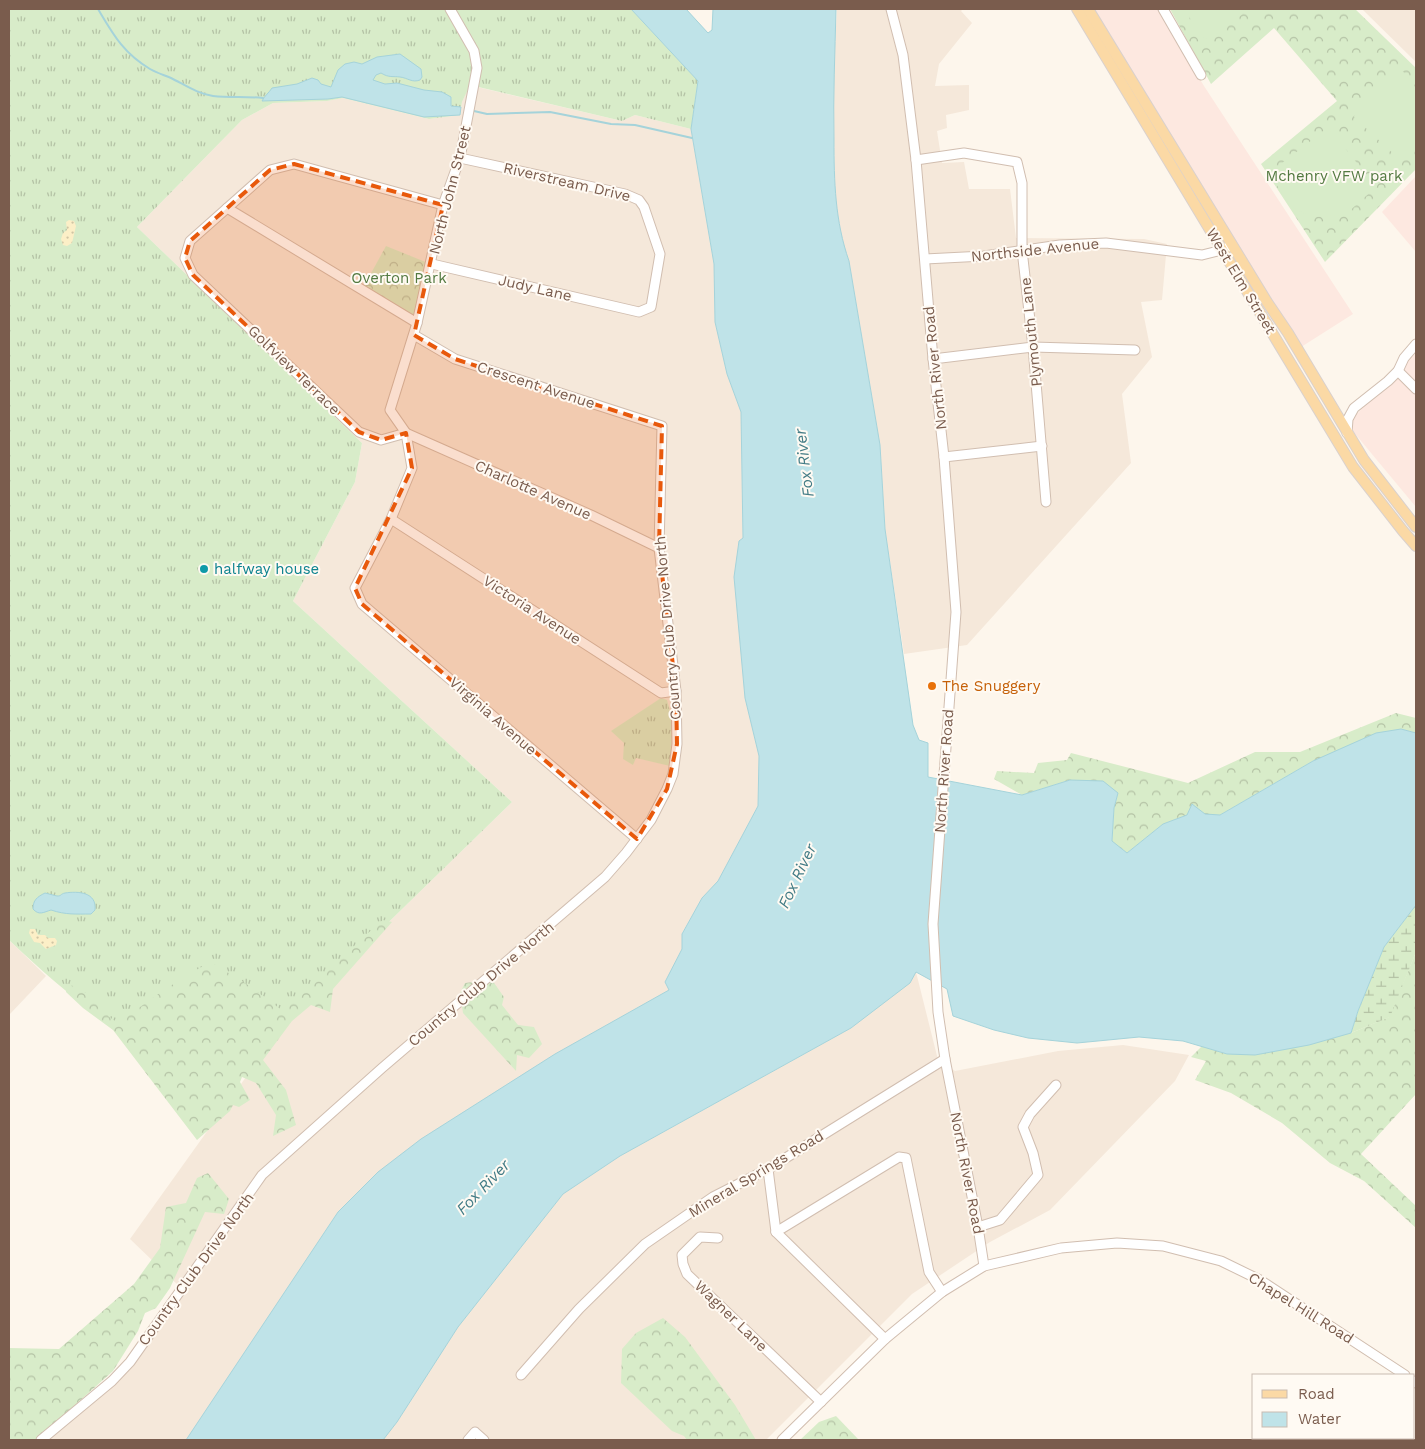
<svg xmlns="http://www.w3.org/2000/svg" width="1425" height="1449" viewBox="0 0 1425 1449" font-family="'Work Sans',sans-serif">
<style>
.residential{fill:#f5e8da}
.commercial{fill:#fde8e0}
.grass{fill:url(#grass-tufts)}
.forest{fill:url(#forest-crowns)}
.wetland{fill:url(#wetland-marsh)}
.sand{fill:url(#sand-dots)}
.pitch{fill:#d8ecc9}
.water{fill:#bfe3e8;stroke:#a5d3da}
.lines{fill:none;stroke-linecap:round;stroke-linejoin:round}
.stream{stroke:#a5d3da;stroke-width:2}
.minor-casing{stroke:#d1beb0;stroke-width:11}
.major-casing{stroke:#dad1cd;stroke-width:12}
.minor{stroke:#fff;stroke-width:9}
.major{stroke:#fbd9a5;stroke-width:10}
.marked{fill:#e8590c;fill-opacity:0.2;stroke:#e8590c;stroke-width:4;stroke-dasharray:10 6;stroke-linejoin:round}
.culture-dot{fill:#0f9aa8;stroke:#fffaf3;stroke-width:2}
.food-dot{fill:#e8710a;stroke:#fffaf3;stroke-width:2}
.labels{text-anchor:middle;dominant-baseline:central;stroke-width:4;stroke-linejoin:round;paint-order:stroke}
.park-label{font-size:15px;fill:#537a41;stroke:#fffaf3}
.street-label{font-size:15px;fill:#7a5c4d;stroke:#fffaf3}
.culture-label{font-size:15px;fill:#0d838f;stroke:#fffaf3;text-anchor:start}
.food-label{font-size:15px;fill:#c56008;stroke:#fffaf3;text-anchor:start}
.water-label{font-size:16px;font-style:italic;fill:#437c86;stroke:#fffaf3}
</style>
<defs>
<pattern id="grass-tufts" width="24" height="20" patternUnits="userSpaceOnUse" patternTransform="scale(1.25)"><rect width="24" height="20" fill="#d8ecc9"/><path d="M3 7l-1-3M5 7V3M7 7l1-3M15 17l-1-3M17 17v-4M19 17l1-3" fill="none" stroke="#b4c2a5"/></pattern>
<pattern id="forest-crowns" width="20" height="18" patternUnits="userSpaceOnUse" patternTransform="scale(1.25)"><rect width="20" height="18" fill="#d8ecc9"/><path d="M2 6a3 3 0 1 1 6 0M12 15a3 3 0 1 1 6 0" fill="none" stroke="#b4c2a5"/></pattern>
<pattern id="wetland-marsh" width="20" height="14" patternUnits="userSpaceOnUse" patternTransform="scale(1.25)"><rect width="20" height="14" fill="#d8ecc9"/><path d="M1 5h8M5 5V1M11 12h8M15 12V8" fill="none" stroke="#b4c2a5"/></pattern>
<pattern id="sand-dots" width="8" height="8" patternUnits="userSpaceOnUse" patternTransform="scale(1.25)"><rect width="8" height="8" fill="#fcefc7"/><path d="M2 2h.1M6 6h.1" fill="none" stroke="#d1c5a4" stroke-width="1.8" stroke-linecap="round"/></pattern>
</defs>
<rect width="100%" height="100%" fill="#fdf6ec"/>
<!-- residential -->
<g class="residential">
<polygon points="837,9 963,9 961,11 972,23 939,64 935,86 969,85 969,110 946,115 947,128 937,131 942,163 964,162 969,189 1010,189 1016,238 1144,239 1167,244 1162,300 1141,302 1152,357 1122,394 1131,463 967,645 904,654 885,529 880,445 849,261 842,241 835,196 833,82"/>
<polygon points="1362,9 1416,9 1416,62"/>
<polygon points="469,85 622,121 635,115 691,129 714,264 715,322 727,374 741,412 743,538 734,577 745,698 759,756 758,806 718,881 702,898 682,933 682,949 665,982 669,990 338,1212 186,1440 39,1440 112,1381 181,1288 130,1239 284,1024 512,802 293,601 355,482 362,443 137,227 242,120 273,103 327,101 343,98 429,119 460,115 462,102"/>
<polygon points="9,940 46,976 9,1015"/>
<polygon points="916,972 938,1060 955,1071 1058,1051 1123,1045 1189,1055 1175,1081 1050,1210 990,1242 912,1294 766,1440 383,1440 397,1422 458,1327 563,1194 620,1156 851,1028"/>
</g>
<!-- commercial -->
<g class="commercial">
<polygon points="1090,9 1157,9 1204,86 1353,314 1298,349"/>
<polygon points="1416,176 1416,252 1382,212"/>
<polygon points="1416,353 1416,507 1347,424"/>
</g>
<!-- grass -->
<g class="grass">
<path d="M9,9H631L698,81L691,129L635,115L622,121L470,85L462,102L460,115L429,119L343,98L327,101L273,103L242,120L137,227L362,443L355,482L293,601L512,802L284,1024L126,1032C82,1008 45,974 9,940Z"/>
<path d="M661,698L667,700C674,721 672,744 670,766L636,758L633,765L623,759L624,743L611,731Z"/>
</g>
<!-- forest -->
<g class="forest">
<polygon points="1170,9 1355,9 1416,68 1416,169 1325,262 1261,164 1337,101 1274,28 1211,84"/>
<polygon points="386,246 428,263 416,318 364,286"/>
<polygon points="1396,713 1416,718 1416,733 1401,729 1313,761 1220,815 1187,815 1163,824 1127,853 1112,842 1114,808 1118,793 1070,780 1022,795 994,779 997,771 1034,773 1038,763 1067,760 1071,753 1188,783 1255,752 1300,752"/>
<path d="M383,920L392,922L333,989L330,1012L311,1005L292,1021L263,1060L286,1090L296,1125L273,1136L276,1115L256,1083L242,1077L240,1082L250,1100L239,1107L233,1105L230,1111L197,1140L113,1030L83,1008L66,992L67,983L92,996L107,1010L108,1016L118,1023C148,1001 178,979 211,962L248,985L283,1011C318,982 349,949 383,920Z"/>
<polygon points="1416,952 1416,1094 1361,1154 1416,1206 1416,1228 1364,1181 1330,1163 1282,1123 1231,1093 1195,1080 1206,1061 1191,1057 1202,1046 1227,1054 1351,1033 1389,1017"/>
<polygon points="492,980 504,997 502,1005 518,1025 534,1027 542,1044 529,1058 517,1055 516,1071 463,1013 460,993 465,983"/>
<polygon points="208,1173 229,1199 224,1214 205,1212 170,1288 156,1308 145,1313 138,1331 113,1371 36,1440 9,1440 9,1348 59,1349 134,1284 160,1248 166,1207 186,1203 197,1178"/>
<polygon points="663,1318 685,1337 735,1405 756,1440 687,1440 684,1436 672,1431 621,1383 622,1349 636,1333"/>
<polygon points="836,1416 859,1440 800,1440 819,1422"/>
</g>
<!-- wetland -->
<polygon class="wetland" points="1416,905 1416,952 1390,1017 1351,1033 1358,1011 1384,947"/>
<!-- sand -->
<g class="sand">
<polygon points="69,220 74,221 76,226 72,243 67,246 63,245 61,239 63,233 67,230 66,222"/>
<polygon points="30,929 35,929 38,935 45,935 48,938 55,938 57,941 56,945 46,949 40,943 34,942 29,933"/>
</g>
<!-- pitch -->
<g class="pitch">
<polygon points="1184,9 1249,9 1209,40 1202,37"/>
<polygon points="1398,67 1411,79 1416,91 1416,137 1399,159 1354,117 1356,111"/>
<polygon points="1325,130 1333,133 1376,187 1345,215 1311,217 1290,206 1269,173"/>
</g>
<!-- water -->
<g class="water">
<path d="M631,9H686L708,33L712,30L713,9H836C835,52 833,96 834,140C834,181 835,221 849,261L880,445L885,529L913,725L919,740L928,743V777L1022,795L1070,780L1103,781L1118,793L1114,808L1112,841L1127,853L1163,824L1187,815L1192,804L1205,814L1220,815L1313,761L1376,733L1401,729L1416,733V905L1384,947L1358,1011L1351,1033L1309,1045L1255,1055L1227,1054L1183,1041L1139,1037L1077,1043L1028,1038L994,1030L953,1016L947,989L916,972L910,983L851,1028L620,1156L563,1194L458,1327L397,1422L383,1440H186L338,1212L378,1172L421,1139L555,1054L669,990L665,982L682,949V934L702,898L718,881L758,806L759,756L745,698L734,577L739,541L743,538L741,412L727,374L715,322L714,264L691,129L698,81Z"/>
<path d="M400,54L421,69L422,77L420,80C412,83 408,78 400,77C393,76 389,78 381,73L376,75L373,80L385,84L397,83L424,90L442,92L451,97V106L461,107L460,115L424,117L342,97L328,99L262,101C265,95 269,93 272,88L297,84L312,78L318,80L321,84L331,87L338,70L345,64L354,62L362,64L377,57Z"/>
<path d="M45,893C49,894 53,895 57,896C62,896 60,894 65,893C78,891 97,892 95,910L91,914C76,914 66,915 51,910C44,912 39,916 33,909C33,900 37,897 45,893Z"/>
</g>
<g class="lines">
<!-- stream -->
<g class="stream">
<path d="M98,9C113,34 123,53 150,69C157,73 164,75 171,78C185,85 198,94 213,96C230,98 247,96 263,98"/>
<polyline points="474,111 487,114 550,112 611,124 635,125 692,138"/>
</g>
<defs>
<g id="minor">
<polyline points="450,9 474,51 477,68 460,158 443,205 417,323 390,410 406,433 412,468 391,519 355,588 362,604 637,839"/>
<polyline points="891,9 903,55 916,160 933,359 944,457 956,612 933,924 938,1012 945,1059 978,1227 984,1266"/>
<polyline points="1163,9 1201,75"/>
<polyline points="916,160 964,153 1017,162 1022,183 1022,250 1033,347 1046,502"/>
<polyline points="443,205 294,164 270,170 190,241 185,258 193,275 359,432 381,440 406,433 591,515 659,548"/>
<polyline points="227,208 417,323"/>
<polyline points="925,259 984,256 1060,245 1106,243 1202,255 1222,250 1232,245"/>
<polyline points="432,264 639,312 651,307 660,254 644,207 639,200 625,194 460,158"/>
<polyline points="933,359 1033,347 1135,350"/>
<polyline points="1398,371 1416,389"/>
<polyline points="1347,433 1348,419 1354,408 1388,381 1398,371 1404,358 1416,344"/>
<polyline points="944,457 1042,446"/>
<polyline points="391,519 661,693 676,691"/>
<polyline points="768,1169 776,1232"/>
<polyline points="978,1227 1000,1220 1038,1175 1033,1153 1023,1127 1030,1114 1056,1085"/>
<polyline points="776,1232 899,1157 906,1158 929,1272 942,1292"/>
<polyline points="776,1232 885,1339"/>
<polyline points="718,1238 700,1237 682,1255 683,1264 687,1274 821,1402"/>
<polyline points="521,1375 579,1309 645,1244 713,1197 768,1169 945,1059"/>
<polyline points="1414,1381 1416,1383"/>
<polyline points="41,1440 112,1381 130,1362 262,1175 382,1068 605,877 626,853 651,820 667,789 673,774 677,744 676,691 659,548 662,426 455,359 414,335"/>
<polyline points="468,1440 475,1432 484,1440"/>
<polyline points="782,1440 885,1339 942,1292 984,1266 1061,1248 1117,1243 1163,1246 1221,1261 1260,1280 1405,1375"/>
</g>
<g id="major">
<polyline points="1077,9 1353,467 1403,531 1416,546"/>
<polyline points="1088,9 1267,302 1288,333 1364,460 1416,527"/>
</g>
</defs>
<!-- minor casing -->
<use href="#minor" class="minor-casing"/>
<!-- major casing -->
<use href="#major" class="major-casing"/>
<!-- minor -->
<use href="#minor" class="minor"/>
<!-- major -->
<use href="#major" class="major"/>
</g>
<!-- marked area -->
<path class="marked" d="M294,164L443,205L414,335L455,359L662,426L659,548L676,691L677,744L667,789L637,839L362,604L355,588L412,468L406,433L381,440L359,432L193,275L185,258L190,241L270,170Z"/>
<!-- markers -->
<circle class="culture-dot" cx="204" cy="569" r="5"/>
<circle class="food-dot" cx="932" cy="686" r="5"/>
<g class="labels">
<!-- park labels -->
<g class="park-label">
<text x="1334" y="176">Mchenry VFW park</text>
<text x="399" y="278">Overton Park</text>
</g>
<!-- street labels -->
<g class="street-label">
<text transform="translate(567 182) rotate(13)">Riverstream Drive</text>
<text transform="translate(450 190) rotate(-76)">North John Street</text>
<text transform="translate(1035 250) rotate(-6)">Northside Avenue</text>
<text transform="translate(1241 281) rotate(59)">West Elm Street</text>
<text transform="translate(535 288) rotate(13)">Judy Lane</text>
<text transform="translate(1031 332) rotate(-96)">Plymouth Lane</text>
<text transform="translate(935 368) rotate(-96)">North River Road</text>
<text transform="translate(294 370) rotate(44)">Golfview Terrace</text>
<text transform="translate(536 385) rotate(18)">Crescent Avenue</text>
<text transform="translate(533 490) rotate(24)">Charlotte Avenue</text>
<text transform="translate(532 610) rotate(33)">Victoria Avenue</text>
<text transform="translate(668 628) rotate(-95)">Country Club Drive North</text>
<text transform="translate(493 716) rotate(41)">Virginia Avenue</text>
<text transform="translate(944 771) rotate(-86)">North River Road</text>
<text transform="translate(481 984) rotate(-40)">Country Club Drive North</text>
<text transform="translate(967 1173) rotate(79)">North River Road</text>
<text transform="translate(756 1174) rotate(-31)">Mineral Springs Road</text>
<text transform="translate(196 1269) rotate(-54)">Country Club Drive North</text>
<text transform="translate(1301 1308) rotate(32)">Chapel Hill Road</text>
<text transform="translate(731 1316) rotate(44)">Wagner Lane</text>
</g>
<!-- culture labels -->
<g class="culture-label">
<text x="214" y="569">halfway house</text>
</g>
<!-- food labels -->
<g class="food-label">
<text x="942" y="686">The Snuggery</text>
</g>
<!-- water labels -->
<g class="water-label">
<text transform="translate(804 463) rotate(-97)">Fox River</text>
<text transform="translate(797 876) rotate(-65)">Fox River</text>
<text transform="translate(483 1187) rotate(-46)">Fox River</text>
</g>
</g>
<!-- border -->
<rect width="1425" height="1449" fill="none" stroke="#7a5c4d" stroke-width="20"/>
<!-- legend -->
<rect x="1252" y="1374" width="162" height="65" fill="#fffaf3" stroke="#cabbb1"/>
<rect x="1262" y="1390" width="25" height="8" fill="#fbd9a5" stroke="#cabbb1"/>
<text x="1298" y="1399" font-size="15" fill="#7a5c4d">Road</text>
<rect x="1262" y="1412" width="25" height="15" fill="#bfe3e8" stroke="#cabbb1"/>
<text x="1298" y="1424" font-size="15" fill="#7a5c4d">Water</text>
</svg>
